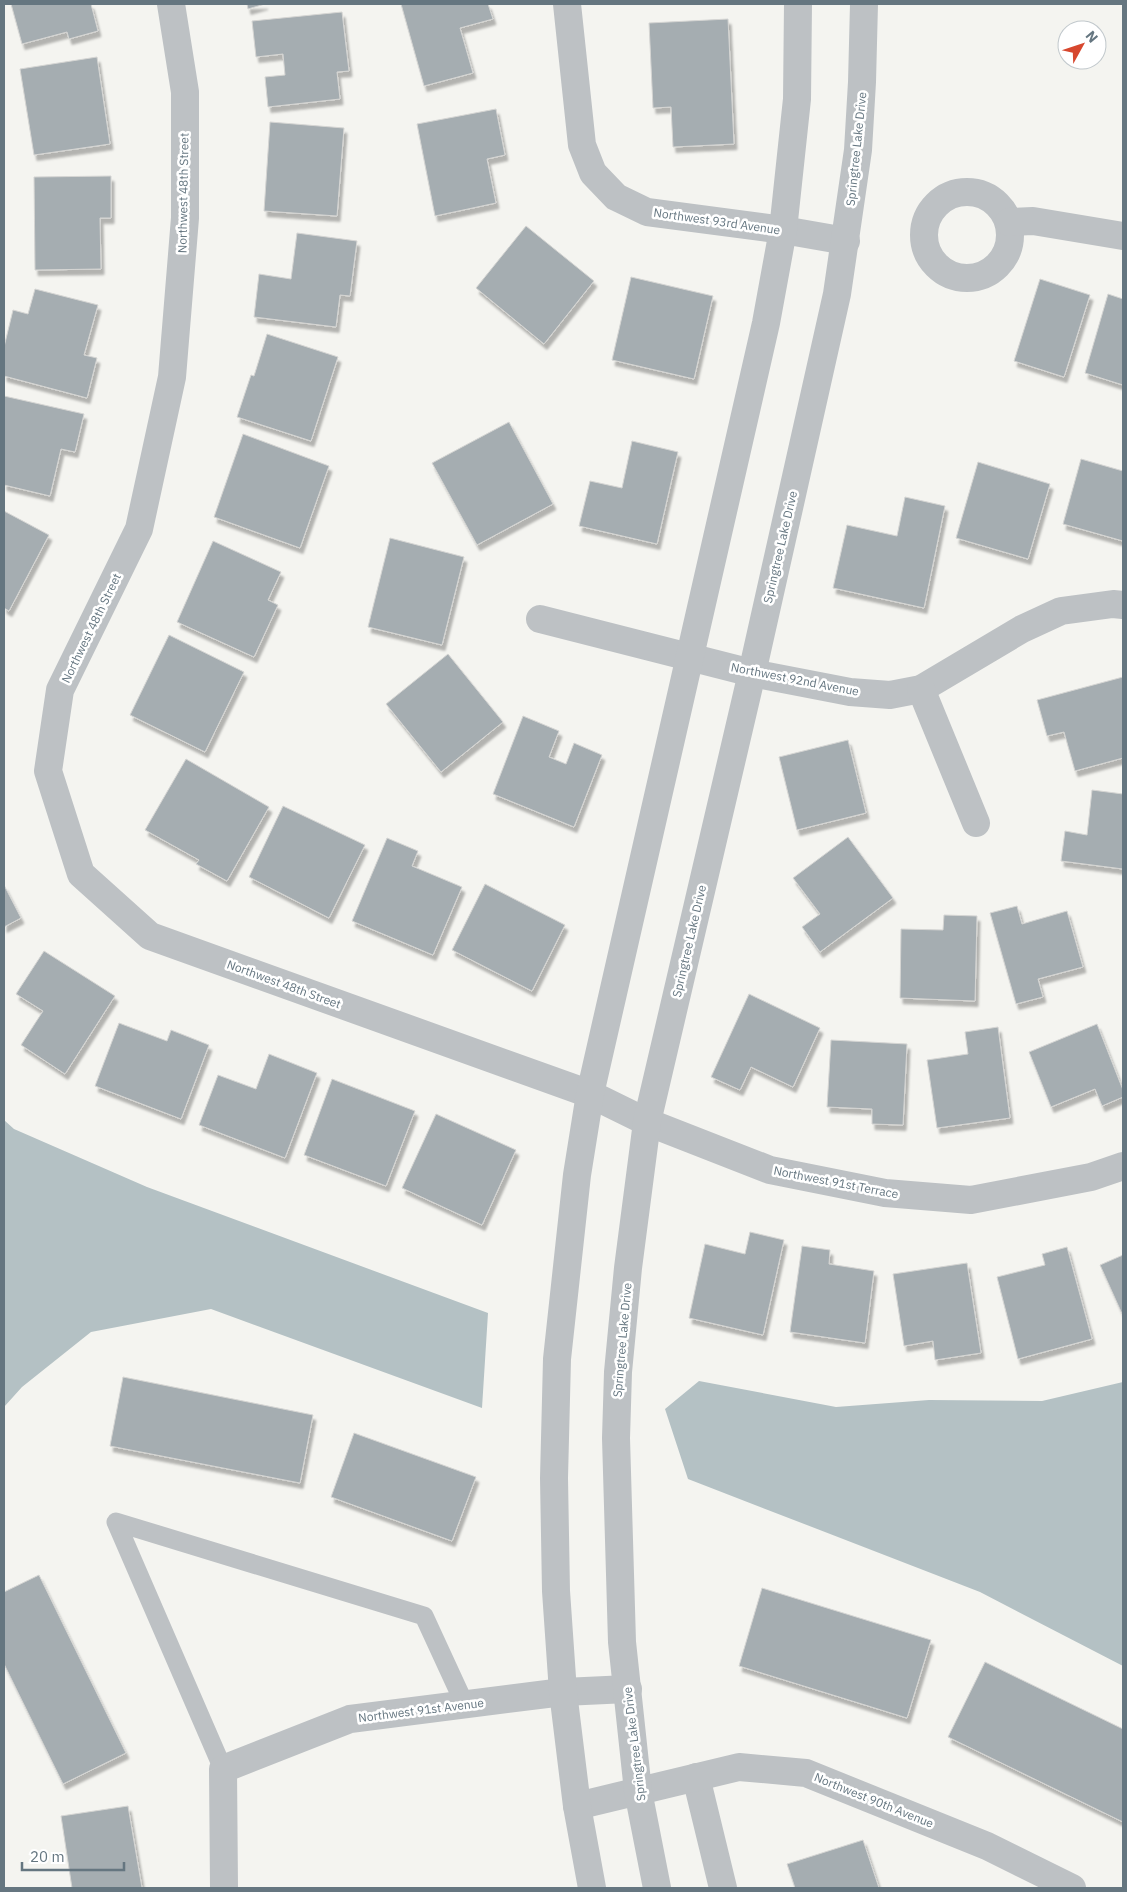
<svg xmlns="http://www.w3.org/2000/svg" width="1127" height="1892" viewBox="0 0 1127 1892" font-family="'IBM Plex Sans',sans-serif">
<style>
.water{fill:#b4c1c4}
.building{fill:#a5adb1;stroke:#d5d5d3;filter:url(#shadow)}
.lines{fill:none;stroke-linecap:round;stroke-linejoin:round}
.service{stroke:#bdc1c4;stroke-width:19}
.minor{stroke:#bdc1c4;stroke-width:28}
.tertiary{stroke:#bdc1c4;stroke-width:28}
.labels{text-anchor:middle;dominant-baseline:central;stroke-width:5;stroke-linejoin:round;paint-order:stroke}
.street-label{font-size:12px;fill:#657680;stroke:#fff}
</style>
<defs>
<filter id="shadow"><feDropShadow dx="3" dy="5.5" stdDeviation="1" flood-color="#0004"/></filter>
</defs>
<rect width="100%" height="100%" fill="#f4f4f0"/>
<!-- water -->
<g class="water">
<polygon points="4,1120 14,1129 147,1187 488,1313 482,1408 211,1309 91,1332 22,1387 4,1407"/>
<polygon points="699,1381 836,1407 929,1400 1042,1401 1123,1382 1123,1666 980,1592 688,1479 665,1409"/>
</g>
<!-- building -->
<g class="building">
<polygon points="11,4 91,4 98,31 69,39 67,32 22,44"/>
<polygon points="247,4 265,4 248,9"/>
<polygon points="401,4 488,4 493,19 460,28 473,73 424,86"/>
<polygon points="342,12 349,71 337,72 340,99 268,107 265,77 285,75 283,54 256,57 252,21"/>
<polygon points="728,19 734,144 673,147 671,107 653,108 649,23"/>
<polygon points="97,57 110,144 34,155 20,69"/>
<polygon points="496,109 505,155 487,159 496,203 435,216 417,124"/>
<polygon points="270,122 344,128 337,216 264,211"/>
<polygon points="111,176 111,218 100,218 101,269 35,270 34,177"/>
<polygon points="526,226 594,281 544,344 476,288"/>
<polygon points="297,233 357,241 350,296 340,295 336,327 254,317 259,274 291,279"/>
<polygon points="631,277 713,296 694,379 612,360"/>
<polygon points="1040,279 1090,295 1064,377 1014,361"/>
<polygon points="35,289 98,305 84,355 97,358 87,398 4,376 4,347 13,310 28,314"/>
<polygon points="1108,294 1123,299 1123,385 1085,373"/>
<polygon points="267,334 338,357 311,441 237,417 251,375 254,376"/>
<polygon points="4,396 84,414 75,452 61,449 50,496 4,485"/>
<polygon points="509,422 553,504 477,545 432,463"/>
<polygon points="243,434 329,466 300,548 214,517"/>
<polygon points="632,441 678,452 657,544 579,526 590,481 622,488"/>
<polygon points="1081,459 1123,471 1123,541 1063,524"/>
<polygon points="978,462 1050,484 1028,559 956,538"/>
<polygon points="905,497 945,506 924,608 833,588 847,525 897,536"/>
<polygon points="4,511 49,535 9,611 4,608"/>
<polygon points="390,538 464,557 442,645 368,627"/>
<polygon points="213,541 281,572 268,600 278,605 254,657 177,622"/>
<polygon points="169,635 244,672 205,752 130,715"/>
<polygon points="448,654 503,722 441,772 386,704"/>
<polygon points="1123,677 1123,758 1075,771 1064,732 1047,736 1037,700"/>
<polygon points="523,716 559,731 549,757 566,764 574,743 602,755 574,827 493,794"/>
<polygon points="848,740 866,813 797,830 779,757"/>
<polygon points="186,759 269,807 227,881 196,864 199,860 145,830"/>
<polygon points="1092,790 1123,794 1123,869 1061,861 1065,831 1087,835"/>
<polygon points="283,806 365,845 329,918 249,877"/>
<polygon points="848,837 893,898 820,952 802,927 820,914 793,878"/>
<polygon points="387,838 418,851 412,866 462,887 433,955 352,921"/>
<polygon points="485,884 565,925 532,991 452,950"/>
<polygon points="4,885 21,918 4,927"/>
<polygon points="1017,906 1022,924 1067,911 1083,967 1038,979 1043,997 1016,1004 990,913"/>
<polygon points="944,915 977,916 975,1001 900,998 901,929 943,930"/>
<polygon points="44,951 115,996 65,1074 21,1045 43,1011 16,994"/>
<polygon points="749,994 820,1028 793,1087 751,1067 740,1090 711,1077"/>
<polygon points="119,1023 167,1041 171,1030 209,1045 181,1119 95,1086"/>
<polygon points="1097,1024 1123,1090 1123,1097 1102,1106 1095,1089 1051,1107 1029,1052"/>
<polygon points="998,1027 1010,1118 937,1128 927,1060 968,1054 965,1032"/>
<polygon points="831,1040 907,1044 903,1125 872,1124 872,1109 827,1107"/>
<polygon points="269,1054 317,1073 285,1158 199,1125 218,1075 256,1089"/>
<polygon points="332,1079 415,1111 386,1186 304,1155"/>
<polygon points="436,1114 516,1150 482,1225 402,1188"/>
<polygon points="750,1232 784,1240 763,1335 689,1318 705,1244 745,1254"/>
<polygon points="802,1246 830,1250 829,1264 874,1271 865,1343 790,1332"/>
<polygon points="1067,1247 1092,1339 1018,1359 997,1277 1045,1265 1042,1254"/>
<polygon points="1123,1255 1123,1316 1100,1265"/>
<polygon points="967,1263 981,1353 935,1360 933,1341 904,1346 893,1274"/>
<polygon points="123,1377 313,1415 300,1483 110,1446"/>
<polygon points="354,1433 476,1477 452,1541 331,1497"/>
<polygon points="39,1575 126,1753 63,1784 4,1664 4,1592"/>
<polygon points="762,1588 931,1640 907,1718 739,1666"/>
<polygon points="985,1662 1123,1729 1123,1822 948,1737"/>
<polygon points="128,1806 142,1888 72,1888 61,1816"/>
<polygon points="863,1840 879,1888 795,1888 787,1864"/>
</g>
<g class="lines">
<!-- service -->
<polyline class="service" points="223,1769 116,1522 424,1616 465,1705"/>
<!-- minor -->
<g class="minor">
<polyline points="171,4 185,92 185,218 172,377 139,529 60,690 48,771 81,874 150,936 590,1094 647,1122 770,1170 885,1193 971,1200 1091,1177 1123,1166"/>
<polyline points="567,4 582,145 593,173 616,197 647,212 783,230 846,241"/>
<circle cx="967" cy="235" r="43"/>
<polyline points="1009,222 1033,221 1123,236"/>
<polyline points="540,619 752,673 850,692 890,695 921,689 1022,629 1061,611 1113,604 1123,605"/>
<polyline points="921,689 976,823"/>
<polyline points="696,1777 723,1888"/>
<polyline points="577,1806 739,1767 806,1773 987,1846 1072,1888"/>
<polyline points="224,1888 223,1769 350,1719 563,1692 628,1689"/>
</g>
<!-- tertiary -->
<g class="tertiary">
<polyline points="592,1888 577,1806 563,1692 556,1591 554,1478 557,1359 577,1175 590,1094 766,323 783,230 797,99 798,4"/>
<polyline points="657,1888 638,1791 622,1642 616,1438 618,1372 628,1268 647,1122 752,673 837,294 858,150 862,82 864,4"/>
</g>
</g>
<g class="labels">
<!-- street labels -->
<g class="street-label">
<text transform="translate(856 149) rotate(-84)">Springtree Lake Drive</text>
<text transform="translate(183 193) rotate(-89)">Northwest 48th Street</text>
<text transform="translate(717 221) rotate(8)">Northwest 93rd Avenue</text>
<text transform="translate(780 547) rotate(-77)">Springtree Lake Drive</text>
<text transform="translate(91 628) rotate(-64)">Northwest 48th Street</text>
<text transform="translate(795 679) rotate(11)">Northwest 92nd Avenue</text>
<text transform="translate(689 941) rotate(-77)">Springtree Lake Drive</text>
<text transform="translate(284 984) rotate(20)">Northwest 48th Street</text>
<text transform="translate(836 1182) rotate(11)">Northwest 91st Terrace</text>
<text transform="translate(622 1340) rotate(-85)">Springtree Lake Drive</text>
<text transform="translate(421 1710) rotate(-7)">Northwest 91st Avenue</text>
<text transform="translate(634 1744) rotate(-97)">Springtree Lake Drive</text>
<text transform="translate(874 1800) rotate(22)">Northwest 90th Avenue</text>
</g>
</g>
<!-- border -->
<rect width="1127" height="1892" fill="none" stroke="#657680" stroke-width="10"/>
<!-- north arrow -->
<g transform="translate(1082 45) rotate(50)"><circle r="24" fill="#ffffff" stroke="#c1c8cc"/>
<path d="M0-4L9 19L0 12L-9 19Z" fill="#d7472e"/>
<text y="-8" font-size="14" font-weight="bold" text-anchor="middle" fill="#657680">N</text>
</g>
<!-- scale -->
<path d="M22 1862v8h102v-8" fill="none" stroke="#657680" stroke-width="2.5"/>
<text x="30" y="1862" font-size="15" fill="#657680" stroke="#ffffff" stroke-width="4" paint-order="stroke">20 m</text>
</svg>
